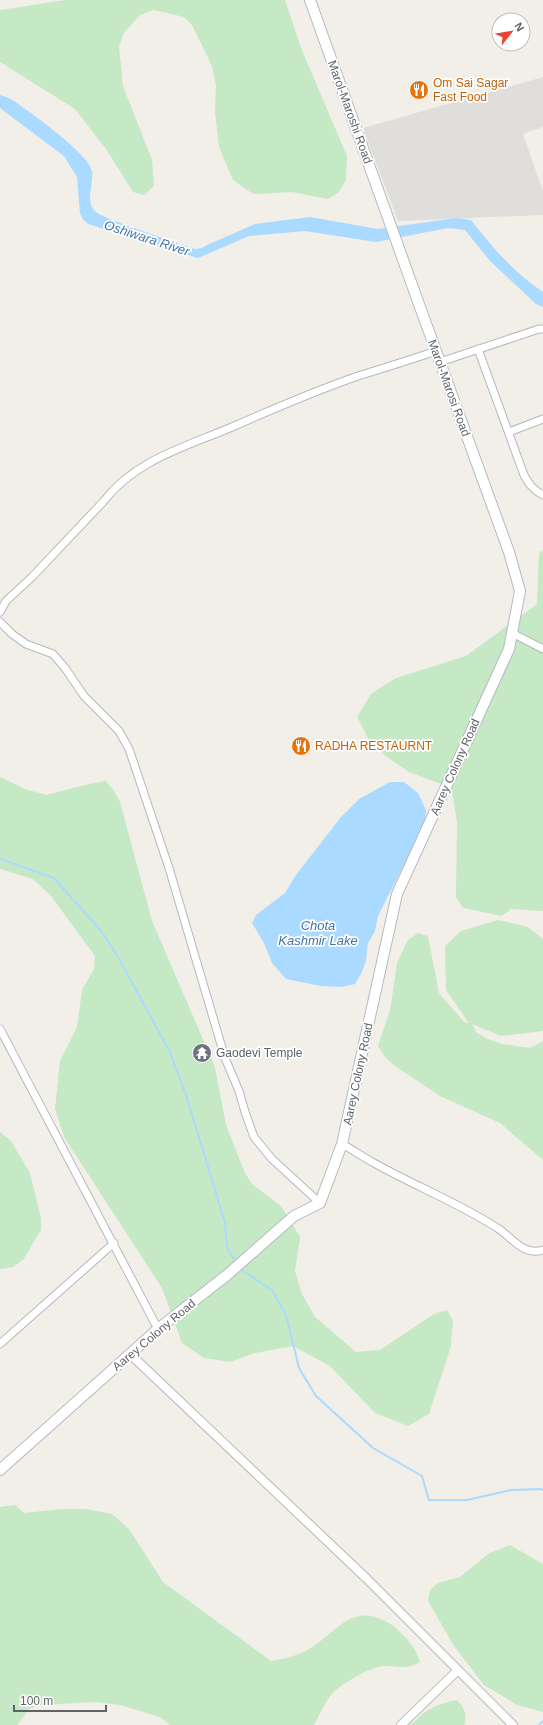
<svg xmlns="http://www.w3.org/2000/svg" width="543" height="1725" viewBox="0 0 543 1725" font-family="Arial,sans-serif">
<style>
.industrial{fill:#e0deda}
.green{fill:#c5e8c5}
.water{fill:#aadaff}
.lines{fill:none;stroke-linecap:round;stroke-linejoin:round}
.stream{stroke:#aadaff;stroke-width:2}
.minor-casing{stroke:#b5b8bc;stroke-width:9}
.tertiary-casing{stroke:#b5b8bc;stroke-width:10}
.secondary-casing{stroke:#b6babf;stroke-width:12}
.minor{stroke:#fff;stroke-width:7}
.tertiary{stroke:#fff;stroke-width:8}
.secondary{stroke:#fff;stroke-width:10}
.labels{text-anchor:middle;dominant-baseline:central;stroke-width:3.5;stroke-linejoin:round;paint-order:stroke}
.food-label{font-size:12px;fill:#c56008;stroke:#fff;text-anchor:start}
.street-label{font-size:12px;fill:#5f6368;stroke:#fff}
.worship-label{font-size:12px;fill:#5b616d;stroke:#fff;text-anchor:start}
.water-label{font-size:13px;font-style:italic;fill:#4174aa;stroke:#fff}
</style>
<rect width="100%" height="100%" fill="#f1efe8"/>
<!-- industrial -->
<polygon class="industrial" points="543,77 543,127 523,134 543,191 543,215 398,221 363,128"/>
<!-- green -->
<g class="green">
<polygon points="65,0 285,0 301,48 347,156 346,180 339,192 328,199 292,192 253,194 233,180 219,147 215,111 216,85 212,66 192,25 184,17 154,10 140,15 123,34 119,47 123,86 152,160 154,186 144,195 133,192 106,149 75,109 0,62 0,10"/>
<polygon points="543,551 543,911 511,909 502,916 463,908 456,897 457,822 453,797 446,786 409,772 387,757 369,740 357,717 371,694 383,686 396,678 466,656 537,604 539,553"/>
<polygon points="0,777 25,789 46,795 93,783 106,781 114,791 120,802 152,921 215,1067 226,1125 245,1173 252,1184 282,1207 300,1237 295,1271 302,1294 315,1317 356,1352 380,1350 434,1314 447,1310 453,1321 451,1346 429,1414 408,1426 375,1413 330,1366 293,1346 255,1353 230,1362 204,1358 182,1343 162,1288 64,1137 55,1109 60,1061 77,1027 82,990 94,969 95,956 51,896 33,879 0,869"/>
<polygon points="498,920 528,927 543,939 543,1031 501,1036 472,1024 477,1033 488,1039 502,1044 530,1048 543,1041 543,1160 500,1123 440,1096 395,1066 385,1057 378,1046 390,1011 397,963 408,940 418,933 428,936 439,993 464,1022 469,1023 446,990 445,946 461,931"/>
<polygon points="0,1132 11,1141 30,1173 41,1218 41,1230 23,1260 13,1267 0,1269"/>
<path d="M15,1505L24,1513L62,1509H86L112,1514L129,1529L163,1582L271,1661C283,1659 298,1656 309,1649C332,1636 350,1605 380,1619C387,1622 393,1625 398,1630C408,1640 416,1648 420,1662C404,1671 400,1665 384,1666C369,1667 341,1684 331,1695C324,1704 319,1716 314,1725H170L160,1717L120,1705L95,1702L40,1705L29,1709L17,1725H0V1507Z"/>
<polygon points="510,1545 543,1564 543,1712 517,1705 484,1685 454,1646 428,1601 430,1590 438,1583 460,1577 488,1554"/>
<path d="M457,1700C464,1708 468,1714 464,1725H409C414,1723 417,1719 421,1715C431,1707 445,1702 457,1700Z"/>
</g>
<!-- water -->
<g class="water">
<path d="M0,95C4,96 10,98 14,101C30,112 88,153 92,171C94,184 84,202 96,212C101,216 109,218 115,221C141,231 169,240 195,249L202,248L207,245L255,224L310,217L378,229L456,218L471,220C493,248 514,273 543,292V307L536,304L490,261L465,230L448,228L376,242L305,231L249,236L198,258L88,224L82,218L80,213L77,177L64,156L0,108Z"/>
<polygon points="390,782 404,782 418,793 426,810 425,823 378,916 375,931 368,943 366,961 362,972 355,984 341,987 321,986 286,979 272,963 264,943 252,923 256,915 285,893 296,875 341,817 359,799"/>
</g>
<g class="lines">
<!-- stream -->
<g class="stream">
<polyline points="0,859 54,878 102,932 118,957 169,1050 186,1095 216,1193 225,1223 227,1247 236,1263"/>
<polyline points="240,1269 272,1290 286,1315 299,1368 316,1396 373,1448 422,1476 429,1500 467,1500 511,1490 541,1489 543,1490"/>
<polyline points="539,1725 543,1721"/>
</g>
<defs>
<g id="minor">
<path d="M478,349L524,475C529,484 533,490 543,495"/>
<polyline points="440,362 539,329 543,329"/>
<polyline points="509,432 543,419"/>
<path d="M0,612L6,601L32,577L103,502C135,460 185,447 232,427C273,409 315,391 358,376C384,368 410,360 436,351"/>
<polyline points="0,622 12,634 26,644 53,654 65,668 84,696 119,731 129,749 169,868 225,1058 239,1091 245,1112 254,1137 272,1159 320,1203"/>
<polyline points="512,633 543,649"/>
<polyline points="0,1029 158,1329"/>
<path d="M342,1144C353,1150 363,1157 374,1163C415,1186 459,1203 499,1229C513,1239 524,1256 543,1250"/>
<polyline points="0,1344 114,1243"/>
</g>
<g id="tertiary">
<polyline points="130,1354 366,1578 513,1725"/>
<polyline points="401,1725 458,1670"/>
</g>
<polyline id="secondary" points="0,1470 158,1329 227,1275 294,1216 320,1203 342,1144 397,894 509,649 520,591 509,552 416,296 310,0"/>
</defs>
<!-- minor casing -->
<use href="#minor" class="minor-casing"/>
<!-- tertiary casing -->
<use href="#tertiary" class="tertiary-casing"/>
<!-- secondary casing -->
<use href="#secondary" class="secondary-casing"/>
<!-- minor -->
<use href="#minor" class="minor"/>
<!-- tertiary -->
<use href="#tertiary" class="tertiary"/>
<!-- secondary -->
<use href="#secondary" class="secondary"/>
</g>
<!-- icons -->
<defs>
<symbol id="restaurant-disc" viewBox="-11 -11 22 22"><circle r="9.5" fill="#e8710a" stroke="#fff"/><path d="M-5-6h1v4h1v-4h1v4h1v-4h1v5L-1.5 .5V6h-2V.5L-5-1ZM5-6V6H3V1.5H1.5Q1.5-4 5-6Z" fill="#fff"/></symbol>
<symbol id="temple-disc" viewBox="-11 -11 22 22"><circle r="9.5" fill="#6b7280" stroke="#fff"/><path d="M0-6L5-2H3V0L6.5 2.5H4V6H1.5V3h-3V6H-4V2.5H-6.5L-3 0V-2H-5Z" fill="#fff"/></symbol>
</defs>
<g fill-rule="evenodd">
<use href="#restaurant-disc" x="408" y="79" width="22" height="22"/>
<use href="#restaurant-disc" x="290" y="735" width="22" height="22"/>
<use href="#temple-disc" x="191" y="1042" width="22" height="22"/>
</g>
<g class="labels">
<!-- food labels -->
<g class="food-label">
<text x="433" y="83">Om Sai Sagar<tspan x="433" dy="14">Fast Food</tspan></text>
<text x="315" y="746">RADHA RESTAURNT</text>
</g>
<!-- street labels -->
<g class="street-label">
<text transform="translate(350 112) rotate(70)">Marol-Maroshi Road</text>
<text transform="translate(449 388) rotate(70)">Marol-Marosi Road</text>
<text transform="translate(455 767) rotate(-66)">Aarey Colony Road</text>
<text transform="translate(358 1074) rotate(-78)">Aarey Colony Road</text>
<text transform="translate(154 1335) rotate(-40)">Aarey Colony Road</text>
</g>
<!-- worship labels -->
<g class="worship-label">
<text x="216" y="1053">Gaodevi Temple</text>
</g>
<!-- water labels -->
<g class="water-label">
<text transform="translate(147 238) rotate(18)">Oshiwara River</text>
<text x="318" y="925">Chota<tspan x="318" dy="15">Kashmir Lake</tspan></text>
</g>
</g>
<!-- north arrow -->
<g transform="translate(511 32) rotate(59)"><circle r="19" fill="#ffffff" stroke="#bfc1c3"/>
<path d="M0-3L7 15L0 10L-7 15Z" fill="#ea4335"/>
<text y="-6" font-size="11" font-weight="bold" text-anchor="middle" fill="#5f6368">N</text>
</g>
<!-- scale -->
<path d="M14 1705v6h92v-6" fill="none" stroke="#5f6368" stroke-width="2"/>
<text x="20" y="1705" font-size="12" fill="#5f6368" stroke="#ffffff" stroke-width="3" paint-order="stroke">100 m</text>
</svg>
